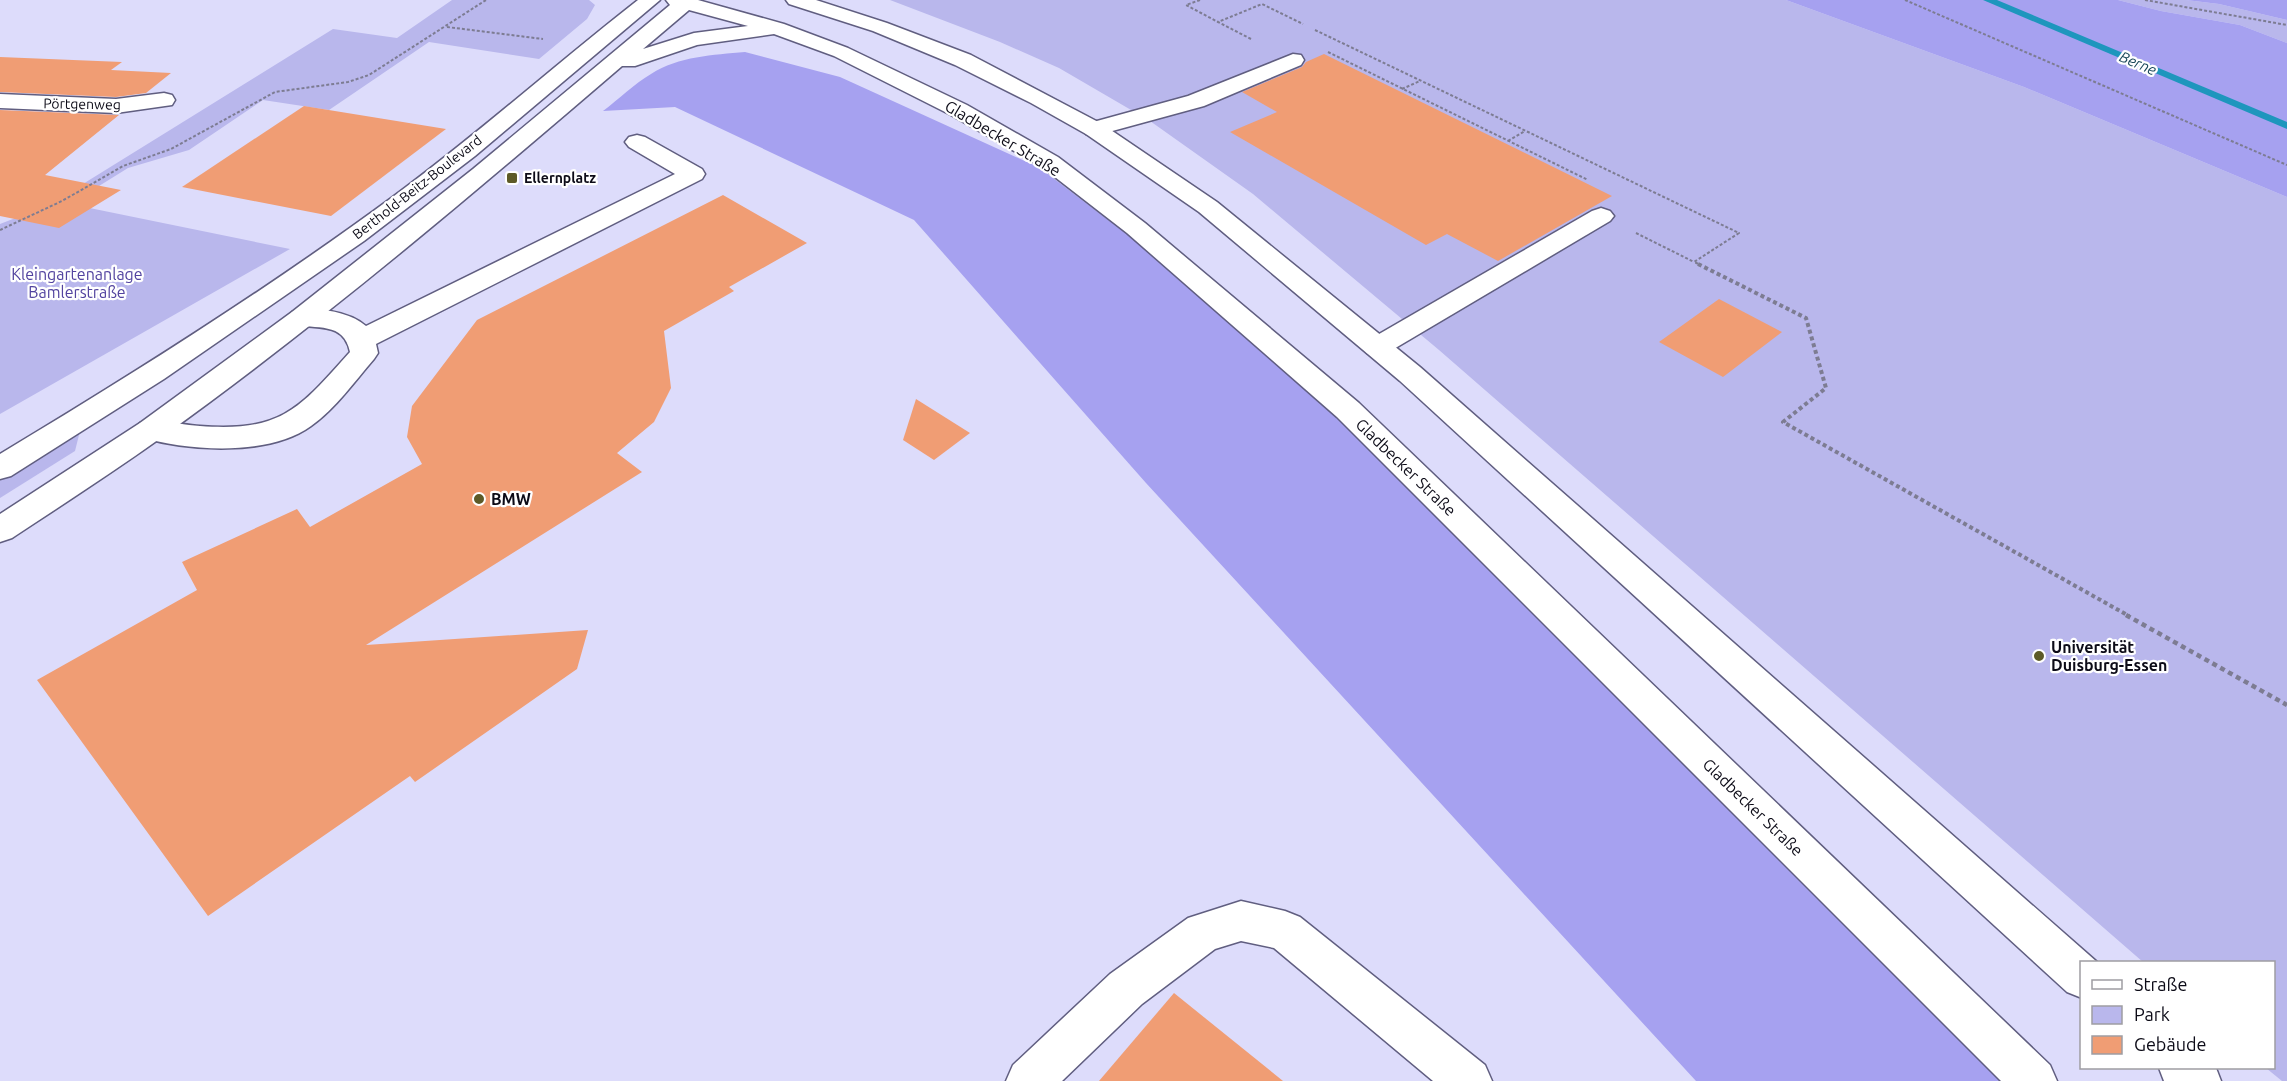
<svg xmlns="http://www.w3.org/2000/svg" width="2287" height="1081" viewBox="0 0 2287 1081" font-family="Ubuntu,sans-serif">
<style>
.green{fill:#b9b7ec}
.forest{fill:#a6a1f0}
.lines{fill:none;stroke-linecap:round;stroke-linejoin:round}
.stream{fill:#1e96bd;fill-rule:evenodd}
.building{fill:#f09d74}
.minor-casing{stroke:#605e80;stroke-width:3}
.major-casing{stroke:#605e80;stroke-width:3}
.path-far2{stroke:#7d7c92;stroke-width:2;stroke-dasharray:3 2;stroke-linecap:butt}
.path-far1{stroke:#7d7c92;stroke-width:4;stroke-dasharray:4 3;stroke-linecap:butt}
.path{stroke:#7d7c92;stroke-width:4.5;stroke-dasharray:5 4;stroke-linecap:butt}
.minor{fill:#fff;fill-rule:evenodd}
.major{fill:#fff;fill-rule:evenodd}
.poi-dot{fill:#5d5a27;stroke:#fff;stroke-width:2}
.labels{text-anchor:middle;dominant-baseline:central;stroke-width:4.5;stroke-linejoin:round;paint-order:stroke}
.far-street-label{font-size:14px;fill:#0c0b17;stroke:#fff}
.far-poi-label{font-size:14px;font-weight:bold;fill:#0c0b17;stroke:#fff;text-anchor:start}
.far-water-label{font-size:15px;font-style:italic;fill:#1a4859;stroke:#fff}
.street-label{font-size:16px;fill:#0c0b17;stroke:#fff}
.park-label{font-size:16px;fill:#52439f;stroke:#fff}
.poi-label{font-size:16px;font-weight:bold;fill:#0c0b17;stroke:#fff;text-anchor:start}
</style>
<rect width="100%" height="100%" fill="#dddcfb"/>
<!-- green -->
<g class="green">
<polygon points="452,0 589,0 595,5 587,19 539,59 429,42 329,110 263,100 189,150 128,168 70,204 290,249 0,414 0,224 49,205 333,29 397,38"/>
<polygon points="890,0 1786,0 2024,87 2287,197 2287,1081 2282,1081 2266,1068 2274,1068 2274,962 2143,962 1439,350 1253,194 1150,121 1059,68 1000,42"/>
<polygon points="2118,0 2186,0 2219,4 2287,20 2287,43 2240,25 2161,11"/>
<polygon points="80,431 75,451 0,498 0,479"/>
</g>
<!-- forest -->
<g class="forest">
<polygon points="1786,0 2118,0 2161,11 2240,25 2287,43 2287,197 2024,87"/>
<polygon points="2186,0 2287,0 2287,20 2219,4"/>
<path d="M745,52L840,77L1040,168L1124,232L1339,412L2020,1081H1696L1146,483L914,220L675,107L603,111C619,99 634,84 651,74C679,56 713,55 745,52Z"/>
</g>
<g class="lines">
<!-- stream -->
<polygon class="stream" points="1983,0 1997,0 2287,122 2287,129"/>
</g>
<!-- building -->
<g class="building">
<polygon points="1324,54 1612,196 1498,261 1447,234 1426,245 1230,132 1277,112 1242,92 1302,67 1306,62"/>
<polygon points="0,57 122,62 111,70 171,73 146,93 116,97 0,92"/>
<polygon points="304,106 446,129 331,216 182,187"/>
<polygon points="0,110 119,115 45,175 121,190 59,228 0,216"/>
<polygon points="723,195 807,243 729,287 734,291 664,331 671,388 654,422 617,453 642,472 366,645 588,630 577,669 415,782 410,776 208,916 37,680 197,590 182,562 297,509 310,527 422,464 407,437 412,406 477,320"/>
<polygon points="1719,299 1782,332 1723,377 1659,342"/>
<polygon points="916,399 970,433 934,460 903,440"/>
<polygon points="1174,993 1283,1081 1099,1081"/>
</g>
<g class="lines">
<defs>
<g id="minor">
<polygon points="1293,54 1301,55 1304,60 1301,65 1204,106 1094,136 1086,134 1083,129 1086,124 1188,96"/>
<polygon points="164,93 172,95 175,100 172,105 116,113 0,108 0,94 116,99"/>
<path d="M637,135L645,137L702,169L705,174L702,179L376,344L378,353L374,359C354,382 336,408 311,426C268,457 188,451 140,437L136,430L140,423C159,418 181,425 200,426C282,432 299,409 350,352C344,321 316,330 292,324L288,318L292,312C314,306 349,311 366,326L675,174L629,147L625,142L629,137Z"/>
<polygon points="1601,208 1610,211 1614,216 1610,221 1387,353 1377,356 1367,353 1363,347 1367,341 1592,211"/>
<polygon points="1241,901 1285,911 1300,917 1485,1065 1492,1081 1433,1081 1274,948 1241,941 1215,949 1142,1004 1062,1081 1006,1081 1013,1065 1110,974 1188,918"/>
</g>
<g id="major">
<path d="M638,0H660L475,156L364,241L164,379L11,476L0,479V454C135,373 268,289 394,196C478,134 556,64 638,0Z"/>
<path d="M666,0H698L784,24L848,48L967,105L1058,157L1145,223L1359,403L2050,1065L2057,1081H2001L1337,417L1127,233L1042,167L951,115L834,56L774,34L697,45L635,66H622C473,194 322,322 162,437C113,472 62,505 12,538L0,542V514L140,423L292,312L473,169L670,5ZM689,10L748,26L694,33L643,49Z"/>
<polygon points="786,0 816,0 887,23 971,55 1102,124 1217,202 1420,367 2097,962 2082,962 2082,998 2067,992 1400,381 1199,212 1086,134 1031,103 955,65 873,31 789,4"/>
<polygon points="2159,1068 2216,1068 2221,1081 2164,1081"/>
</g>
</defs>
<!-- minor casing -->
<use href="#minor" class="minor-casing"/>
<!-- major casing -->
<use href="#major" class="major-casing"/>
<!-- path-far2 -->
<g class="path-far2">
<polyline points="1200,0 1186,5 1218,22"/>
<polyline points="1905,0 2287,165"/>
<polyline points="2145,0 2287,25"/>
<polyline points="447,27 543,39"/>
<polyline points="1315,30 1739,233 1694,262 1701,265"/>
<polyline points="1251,39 1218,22 1262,4 1303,24"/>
<polyline points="1328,52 1588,180"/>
<polyline points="1402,89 1420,81"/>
<polyline points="1508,141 1525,131"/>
<polyline points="0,230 62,201 123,166 171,149 275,92 348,82 369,75 486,0"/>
<polyline points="1636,233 1694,262"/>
</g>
<!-- path-far1 -->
<polyline class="path-far1" points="1698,264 1806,318 1826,388 1783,422 2129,616"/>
<!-- path -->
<polyline class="path" points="2126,615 2287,705"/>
<!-- minor -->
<use href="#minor" class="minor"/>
<!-- major -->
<use href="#major" class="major"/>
</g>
<!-- markers -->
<g class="poi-dot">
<rect x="506" y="172" width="12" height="12" rx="3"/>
<circle cx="479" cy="499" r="6"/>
<circle cx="2039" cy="656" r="6"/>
</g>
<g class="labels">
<!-- far-street labels -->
<g class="far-street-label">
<text transform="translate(82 104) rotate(1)">Pörtgenweg</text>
<text transform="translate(417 187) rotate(-38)">Berthold-Beitz-Boulevard</text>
</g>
<!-- far-poi labels -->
<g class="far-poi-label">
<text x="524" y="178">Ellernplatz</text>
</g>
<!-- far-water labels -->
<g class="far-water-label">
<text transform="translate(2138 63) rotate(23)">Berne</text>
</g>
<!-- street labels -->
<g class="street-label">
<text transform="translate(1003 138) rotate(31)">Gladbecker Straße</text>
<text transform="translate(1406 467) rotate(44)">Gladbecker Straße</text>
<text transform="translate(1753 807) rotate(44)">Gladbecker Straße</text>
</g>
<!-- park labels -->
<g class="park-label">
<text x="77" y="274">Kleingartenanlage<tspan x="77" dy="18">Bamlerstraße</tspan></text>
</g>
<!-- poi labels -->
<g class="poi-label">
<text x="491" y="499">BMW</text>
<text x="2051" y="647">Universität<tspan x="2051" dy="18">Duisburg-Essen</tspan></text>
</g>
</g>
<!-- legend -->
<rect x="2080" y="961" width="195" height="108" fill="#ffffff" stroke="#9e9da2" stroke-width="1.5"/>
<rect x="2092" y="980" width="30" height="9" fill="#ffffff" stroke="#9e9da2" stroke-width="1.5"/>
<text x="2134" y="991" font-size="18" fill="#0c0b17">Straße</text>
<rect x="2092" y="1006" width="30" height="18" fill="#b9b7ec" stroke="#9e9da2" stroke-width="1.5"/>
<text x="2134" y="1021" font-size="18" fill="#0c0b17">Park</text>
<rect x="2092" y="1036" width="30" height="18" fill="#f09d74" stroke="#9e9da2" stroke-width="1.5"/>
<text x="2134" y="1051" font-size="18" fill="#0c0b17">Gebäude</text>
</svg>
